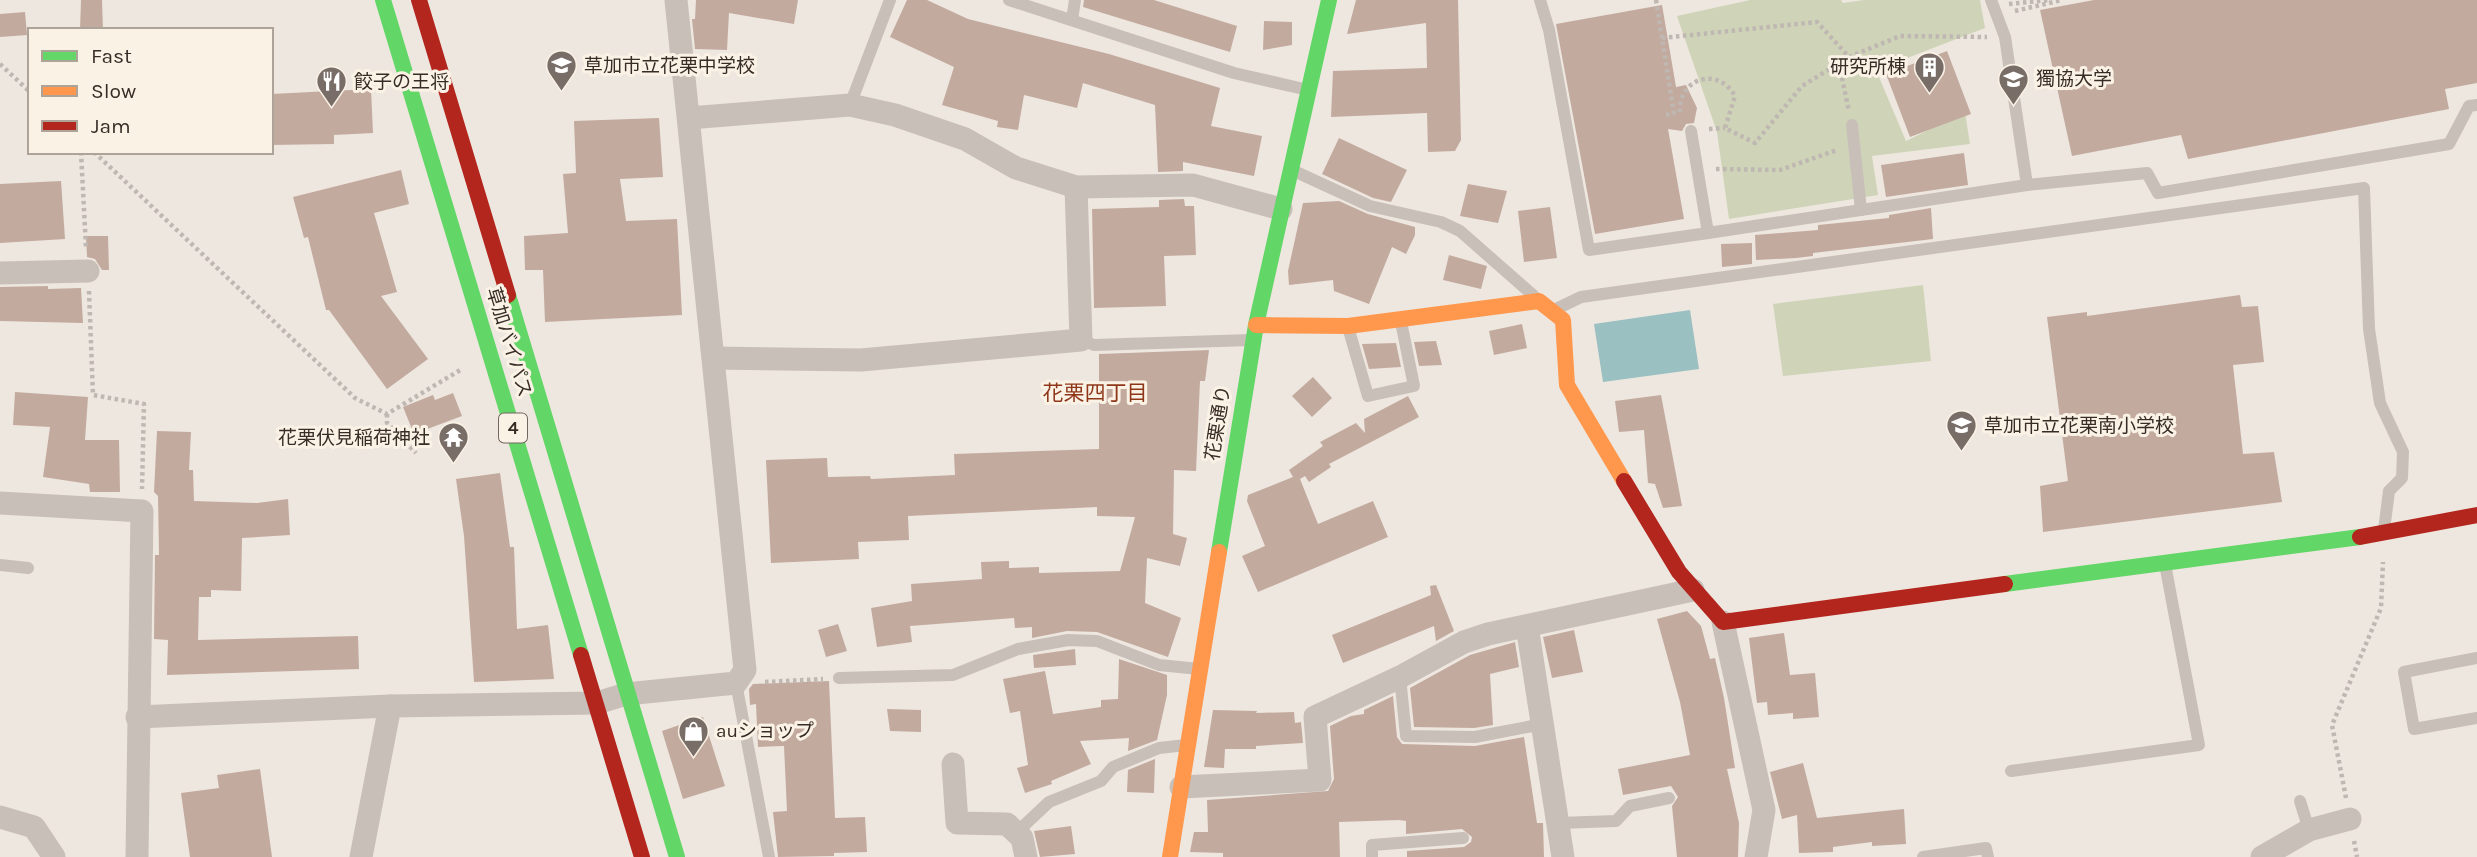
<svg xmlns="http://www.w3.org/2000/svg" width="2477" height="857" viewBox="0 0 2477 857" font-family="Karla,'Noto Sans JP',sans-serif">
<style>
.green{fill:#cfd4b8}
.water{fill:#9ac0c1}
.building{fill:#c3aa9f}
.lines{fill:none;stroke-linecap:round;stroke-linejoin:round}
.path{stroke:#bfb7b1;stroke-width:4.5;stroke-dasharray:3.5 3.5;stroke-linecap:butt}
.lane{stroke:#c7bfb8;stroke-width:12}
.street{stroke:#c7bfb8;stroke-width:23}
.fast{stroke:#63d668;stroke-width:16}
.slow{stroke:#ff974d;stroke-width:16}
.jam{stroke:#b3261e;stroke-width:16}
.labels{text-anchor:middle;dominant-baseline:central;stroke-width:6;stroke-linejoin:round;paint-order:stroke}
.shield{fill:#fbf2e6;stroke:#726760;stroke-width:2}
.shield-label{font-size:18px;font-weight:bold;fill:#382c26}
.poi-label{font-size:19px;fill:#382c26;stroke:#fbf2e6;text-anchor:start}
.street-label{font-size:19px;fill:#382c26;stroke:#fbf2e6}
.neighbourhood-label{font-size:21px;fill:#8e3618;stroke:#fbf2e6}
</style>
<rect width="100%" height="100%" fill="#eee7df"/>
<!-- green -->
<g class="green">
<polygon points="1750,0 1841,0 1843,3 1864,0 1980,0 1985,28 1876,70 1906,141 1965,112 1970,144 1872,156 1878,195 1729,219 1717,132 1677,16"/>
<polygon points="1923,285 1931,361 1783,376 1773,304"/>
</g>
<!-- water -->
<polygon class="water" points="1690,310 1699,369 1603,382 1594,324"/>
<!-- building -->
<g class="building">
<polygon points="81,0 102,0 103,30 80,30"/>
<polygon points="696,0 798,0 794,24 729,13 727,50 695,49 692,19 695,19"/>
<polygon points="907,0 927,0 968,19 1109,54 1220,88 1211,126 1262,136 1254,176 1183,162 1183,171 1158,172 1155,105 1083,83 1077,108 1024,95 1018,130 997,127 998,121 942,105 954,67 890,37"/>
<polygon points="1084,0 1154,0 1237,26 1230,52 1083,7"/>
<polygon points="1356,0 1458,0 1461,140 1455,151 1428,152 1427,113 1331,117 1333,71 1427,68 1426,23 1347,34"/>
<polygon points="2094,0 2477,0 2477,83 2445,89 2449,109 2188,159 2181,135 2072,156 2040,10"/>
<polygon points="1662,5 1676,87 1686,85 1697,108 1694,123 1686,124 1682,131 1668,129 1684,219 1595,234 1556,24"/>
<polygon points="25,12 27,35 0,37 0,14"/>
<polygon points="1264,21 1292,22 1292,45 1263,50"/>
<polygon points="1947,51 1971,114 1910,137 1886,74"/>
<polygon points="371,89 373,133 334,135 334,144 271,145 271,94"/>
<polygon points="659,118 663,177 620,179 626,221 677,219 682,315 545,322 543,270 525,270 524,236 568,233 563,174 576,173 574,121"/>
<polygon points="1339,138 1407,170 1391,202 1373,198 1322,174"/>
<polygon points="1964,153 1968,185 1886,197 1881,165"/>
<polygon points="401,170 409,204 374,213 397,292 381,296 428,359 387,389 329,310 326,310 308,237 304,238 293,197"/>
<polygon points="61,181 65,239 0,243 0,184"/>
<polygon points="1468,184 1507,191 1498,223 1460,216"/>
<polygon points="1184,199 1185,206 1194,206 1196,255 1164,256 1166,306 1094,308 1092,209 1159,207 1159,200"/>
<polygon points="1339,201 1368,214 1415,227 1415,235 1406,254 1392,247 1369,304 1334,291 1333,280 1289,285 1288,271 1303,203"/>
<polygon points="1550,207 1557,258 1524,262 1518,211"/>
<polygon points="1931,208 1933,239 1813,253 1813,256 1796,258 1756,260 1755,235 1818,230 1818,225 1889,218 1889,215"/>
<polygon points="86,236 108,236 109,270 102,270 95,259 87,257"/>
<polygon points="1752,243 1752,264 1722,267 1721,244"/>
<polygon points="1449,255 1487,266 1481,289 1443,280"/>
<polygon points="48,286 48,289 81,288 83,323 0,321 0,287"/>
<polygon points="2240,295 2242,307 2258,306 2264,362 2233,365 2243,454 2274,452 2282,502 2043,532 2040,486 2068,481 2047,317 2087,312 2087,316"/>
<polygon points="1522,324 1527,348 1494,355 1489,331"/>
<polygon points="1436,341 1442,365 1419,366 1414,342"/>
<polygon points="1396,343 1401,367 1369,369 1362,344"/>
<polygon points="1209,350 1205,381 1200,381 1196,471 1174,470 1173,534 1187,538 1180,566 1147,558 1145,603 1181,618 1168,657 1097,632 1067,631 1032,638 1032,627 1015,628 1014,618 910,626 912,642 877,647 871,608 912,601 911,584 982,579 981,562 1009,561 1009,568 1039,567 1039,573 1120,571 1135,517 1097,516 1097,507 908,516 909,540 858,542 859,559 771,563 766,460 827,458 828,477 870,476 871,479 955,475 954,454 1099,449 1099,354"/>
<polygon points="1313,377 1332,398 1312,417 1292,396"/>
<polygon points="15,392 88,397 85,440 119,440 120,492 90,492 89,484 43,477 50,427 13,425"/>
<polygon points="453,393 462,416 414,434 403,407 433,395 435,400"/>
<polygon points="1661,395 1682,506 1663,508 1655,484 1648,483 1644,430 1619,432 1615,401"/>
<polygon points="1408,396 1419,417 1329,464 1331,467 1309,482 1305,476 1300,479 1318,524 1373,501 1388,537 1258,592 1242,556 1265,546 1247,501 1248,495 1293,477 1289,470 1323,446 1320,442 1356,423 1365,433 1364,419"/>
<polygon points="157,431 191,432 189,470 193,470 194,501 257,503 288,499 290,535 242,538 241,591 211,590 211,597 199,597 198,640 358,636 359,669 167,675 168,640 154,639 155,555 159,555 158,496 154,492"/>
<polygon points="500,473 510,547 514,547 517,629 548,625 554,679 474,682 464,536 456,479"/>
<polygon points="1436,585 1454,631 1436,641 1434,626 1343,663 1332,635 1431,595 1430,586"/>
<polygon points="1687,611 1701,626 1710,659 1715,658 1724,698 1735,768 1727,769 1739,823 1738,857 1677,857 1672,806 1678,797 1671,786 1623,795 1618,769 1690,755 1680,702 1657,619"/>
<polygon points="838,624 847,651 826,657 818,630"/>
<polygon points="1574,630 1583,672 1552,678 1543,637"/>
<polygon points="1784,633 1790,675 1815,673 1819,717 1793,719 1793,713 1768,715 1767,702 1757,703 1749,638"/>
<polygon points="1515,642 1519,667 1490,674 1493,725 1474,728 1414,727 1410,688 1470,655"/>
<polygon points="1075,649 1076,665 1034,668 1033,655"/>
<polygon points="1119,659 1167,675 1167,695 1157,740 1128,751 1129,738 1080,741 1091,764 1051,781 1052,784 1025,793 1017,768 1028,765 1020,711 1010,713 1003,679 1045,671 1053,714 1101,707 1101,700 1118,699"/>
<polygon points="829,681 835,818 865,817 867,852 834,853 834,856 778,857 773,812 787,811 784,746 758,747 756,704 750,705 749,689 753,684"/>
<polygon points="1393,696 1397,737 1402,744 1475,746 1524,737 1537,823 1543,823 1544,857 1407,857 1407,851 1464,847 1471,842 1472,837 1462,829 1406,834 1406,821 1399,820 1339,822 1340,857 1223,857 1223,853 1190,852 1194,832 1208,832 1207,800 1328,791 1334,779 1330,726 1351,716 1364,714 1364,710"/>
<polygon points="887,709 921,710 921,732 890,731"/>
<polygon points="1213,710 1257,711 1256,713 1294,712 1295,723 1301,722 1303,743 1256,746 1256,749 1225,749 1224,768 1204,767"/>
<polygon points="703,717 725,786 683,799 662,731"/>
<polygon points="1155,759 1154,793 1127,792 1128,770"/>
<polygon points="1803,763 1817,818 1904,809 1906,844 1872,846 1872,842 1833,847 1833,852 1799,853 1797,815 1782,819 1770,772"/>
<polygon points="260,769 272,857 190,857 181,793 219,788 217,775"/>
<polygon points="1071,826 1075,854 1040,857 1034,831"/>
</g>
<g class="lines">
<!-- path -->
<g class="path">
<polyline points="1656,0 1674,114"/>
<polyline points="2009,4 2049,0"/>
<polyline points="2015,11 2062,0"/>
<polyline points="1662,38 1817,22 1849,57 1900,36 1987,37"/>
<polyline points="0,64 30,92"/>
<polyline points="1839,64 1849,111"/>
<path d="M1680,112C1678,79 1717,65 1735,96L1725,128L1755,143L1802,86L1849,57"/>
<polyline points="1666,115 1675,113"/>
<polyline points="1709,129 1725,128"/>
<polyline points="81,152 86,248"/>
<polyline points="94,152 355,398 387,414 462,369"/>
<polyline points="1716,169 1780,170 1837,150"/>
<polyline points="89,291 93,395 144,404 142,489"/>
<polyline points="387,414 387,423 416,453"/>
<polyline points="765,682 823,679"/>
<polyline points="2346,798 2332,725 2381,608 2383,562"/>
<polyline points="2354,841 2357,857"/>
</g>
<!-- lane -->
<g class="lane">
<polyline points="1009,0 1234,73 1308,90"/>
<polyline points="1540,0 1549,30 1589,250 1708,233"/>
<polyline points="1991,0 2005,37 2027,185"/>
<polyline points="1072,20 1075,0"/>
<polyline points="850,105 890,0"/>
<polyline points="1852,125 1861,210"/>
<polyline points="1691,131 1708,233 2027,185 2147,173 2158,193 2449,144 2469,106 2477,105"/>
<polyline points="1294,171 1370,206 1441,222 1460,231 1534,296"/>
<polyline points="1554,310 1581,297 2364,188 2369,329 2380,403 2403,452 2402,478 2389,491 2384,530"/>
<polyline points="1348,327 1368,396 1414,386 1401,322"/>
<polyline points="1081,340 1094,345 1251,340"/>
<polyline points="0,565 28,568"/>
<polyline points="2477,658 2404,672 2414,729 2477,718"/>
<polyline points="1400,677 1406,736 1475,737 1543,724"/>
<polyline points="839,678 953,675 1018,649 1068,640 1097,641 1159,665 1199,669"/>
<polyline points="736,683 769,857"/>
<polyline points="2011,771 2199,745 2165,564"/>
<polyline points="2300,801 2309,830"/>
<polyline points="1559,823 1616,821 1630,806 1669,798"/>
<polyline points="1017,832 1049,802 1101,781 1113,767 1159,748 1186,745"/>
<polyline points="1372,857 1372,845 1463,838"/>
<polyline points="1923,857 1986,848 1988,857"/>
</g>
<!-- street -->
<g class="street">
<polyline points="689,118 850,105 895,115 965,139 1016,168 1076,187 1193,185 1281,209"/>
<polyline points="0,273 88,271"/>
<polyline points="714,358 861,360 1081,340 1076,187"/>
<polyline points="0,503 142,511 137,857"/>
<polyline points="1723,622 1764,810 1756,857"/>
<polyline points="1527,626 1563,857"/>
<polyline points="137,717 390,706 597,703 626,694 736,683 745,670 676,0"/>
<polyline points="953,764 957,823 1007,824 1022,838 1026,857"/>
<polyline points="1181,787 1320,780 1315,717 1400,677 1464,642 1488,634 1693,590"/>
<polyline points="0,817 34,827 54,857"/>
<polyline points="361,857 390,706"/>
<polyline points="2262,857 2309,830 2350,819"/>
</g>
<!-- fast -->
<g class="fast">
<polyline points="383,0 581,655"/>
<polyline points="508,295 677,857"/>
<polyline points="1219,552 1256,325 1329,0"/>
<polyline points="2005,584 2360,537"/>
</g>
<!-- slow -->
<g class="slow">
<polyline points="1256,325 1348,326 1539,301 1563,320 1567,385 1624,481"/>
<polyline points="1170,857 1219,552"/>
</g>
<!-- jam -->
<g class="jam">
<polyline points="419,0 508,295"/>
<polyline points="1624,481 1679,572 1723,622 2005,584"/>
<polyline points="2360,537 2477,515"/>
<polyline points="581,655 642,857"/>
</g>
</g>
<!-- icons -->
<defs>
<symbol id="school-pin" viewBox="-11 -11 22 30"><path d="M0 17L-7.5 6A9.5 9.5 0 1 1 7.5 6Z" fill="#786d67" stroke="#fbf2e6"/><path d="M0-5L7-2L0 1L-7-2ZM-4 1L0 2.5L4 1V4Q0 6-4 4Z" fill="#fff"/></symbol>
<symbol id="building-pin" viewBox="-11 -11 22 30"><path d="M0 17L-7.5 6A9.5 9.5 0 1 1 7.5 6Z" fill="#786d67" stroke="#fbf2e6"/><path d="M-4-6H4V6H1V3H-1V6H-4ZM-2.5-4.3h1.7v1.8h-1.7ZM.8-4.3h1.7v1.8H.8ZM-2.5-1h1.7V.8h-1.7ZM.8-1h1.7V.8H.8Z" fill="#fff"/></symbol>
<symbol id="university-pin" viewBox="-11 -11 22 30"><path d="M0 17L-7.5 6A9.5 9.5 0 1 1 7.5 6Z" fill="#786d67" stroke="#fbf2e6"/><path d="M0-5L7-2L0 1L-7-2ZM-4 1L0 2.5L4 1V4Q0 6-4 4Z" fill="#fff"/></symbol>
<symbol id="restaurant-pin" viewBox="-11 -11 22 30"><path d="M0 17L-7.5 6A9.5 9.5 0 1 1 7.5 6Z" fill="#786d67" stroke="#fbf2e6"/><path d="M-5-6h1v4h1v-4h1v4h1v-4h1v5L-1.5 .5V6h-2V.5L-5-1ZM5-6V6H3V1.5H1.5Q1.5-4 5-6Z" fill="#fff"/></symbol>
<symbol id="temple-pin" viewBox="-11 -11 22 30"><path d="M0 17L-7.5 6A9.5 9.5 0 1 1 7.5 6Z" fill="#786d67" stroke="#fbf2e6"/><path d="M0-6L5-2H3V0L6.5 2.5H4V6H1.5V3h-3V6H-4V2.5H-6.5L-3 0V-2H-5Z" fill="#fff"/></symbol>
<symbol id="shop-pin" viewBox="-11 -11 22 30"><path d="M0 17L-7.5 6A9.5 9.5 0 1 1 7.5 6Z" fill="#786d67" stroke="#fbf2e6"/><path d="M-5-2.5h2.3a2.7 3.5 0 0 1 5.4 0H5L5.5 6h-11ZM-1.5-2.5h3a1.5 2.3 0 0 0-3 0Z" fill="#fff"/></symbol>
</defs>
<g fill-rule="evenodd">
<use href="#school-pin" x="544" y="48" width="35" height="47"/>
<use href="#building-pin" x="1912" y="50" width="35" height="47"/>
<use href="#university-pin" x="1996" y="62" width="35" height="47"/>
<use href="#restaurant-pin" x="314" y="64" width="35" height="47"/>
<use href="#school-pin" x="1944" y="408" width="35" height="47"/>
<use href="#temple-pin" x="436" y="420" width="35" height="47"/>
<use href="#shop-pin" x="676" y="714" width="35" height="47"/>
</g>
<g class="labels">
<!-- shield labels -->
<rect class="shield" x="499" y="413.5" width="28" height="29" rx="5"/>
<g class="shield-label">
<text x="513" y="428">4</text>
</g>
<!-- poi labels -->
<g class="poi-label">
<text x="584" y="66">草加市立花栗中学校</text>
<text x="1906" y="67" text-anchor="end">研究所棟</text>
<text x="2036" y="79">獨協大学</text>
<text x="354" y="82">餃子の王将</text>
<text x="1984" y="426">草加市立花栗南小学校</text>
<text x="430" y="438" text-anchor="end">花栗伏見稲荷神社</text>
<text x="716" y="731">auショップ</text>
</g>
<!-- street labels -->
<g class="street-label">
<text transform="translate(509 342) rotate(73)">草加バイパス</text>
<text transform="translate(1218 423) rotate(-81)">花栗通り</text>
</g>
<!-- neighbourhood labels -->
<g class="neighbourhood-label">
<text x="1095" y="393">花栗四丁目</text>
</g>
</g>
<!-- legend -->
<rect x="28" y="28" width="245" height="126" fill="#fbf2e6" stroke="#ada399" stroke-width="2"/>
<rect x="42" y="51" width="35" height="10" fill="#63d668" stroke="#ada399" stroke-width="2"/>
<text x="91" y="63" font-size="21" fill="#382c26">Fast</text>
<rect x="42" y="86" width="35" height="10" fill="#ff974d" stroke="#ada399" stroke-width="2"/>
<text x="91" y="98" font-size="21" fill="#382c26">Slow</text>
<rect x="42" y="121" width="35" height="10" fill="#b3261e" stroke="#ada399" stroke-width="2"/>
<text x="91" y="133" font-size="21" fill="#382c26">Jam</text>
</svg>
